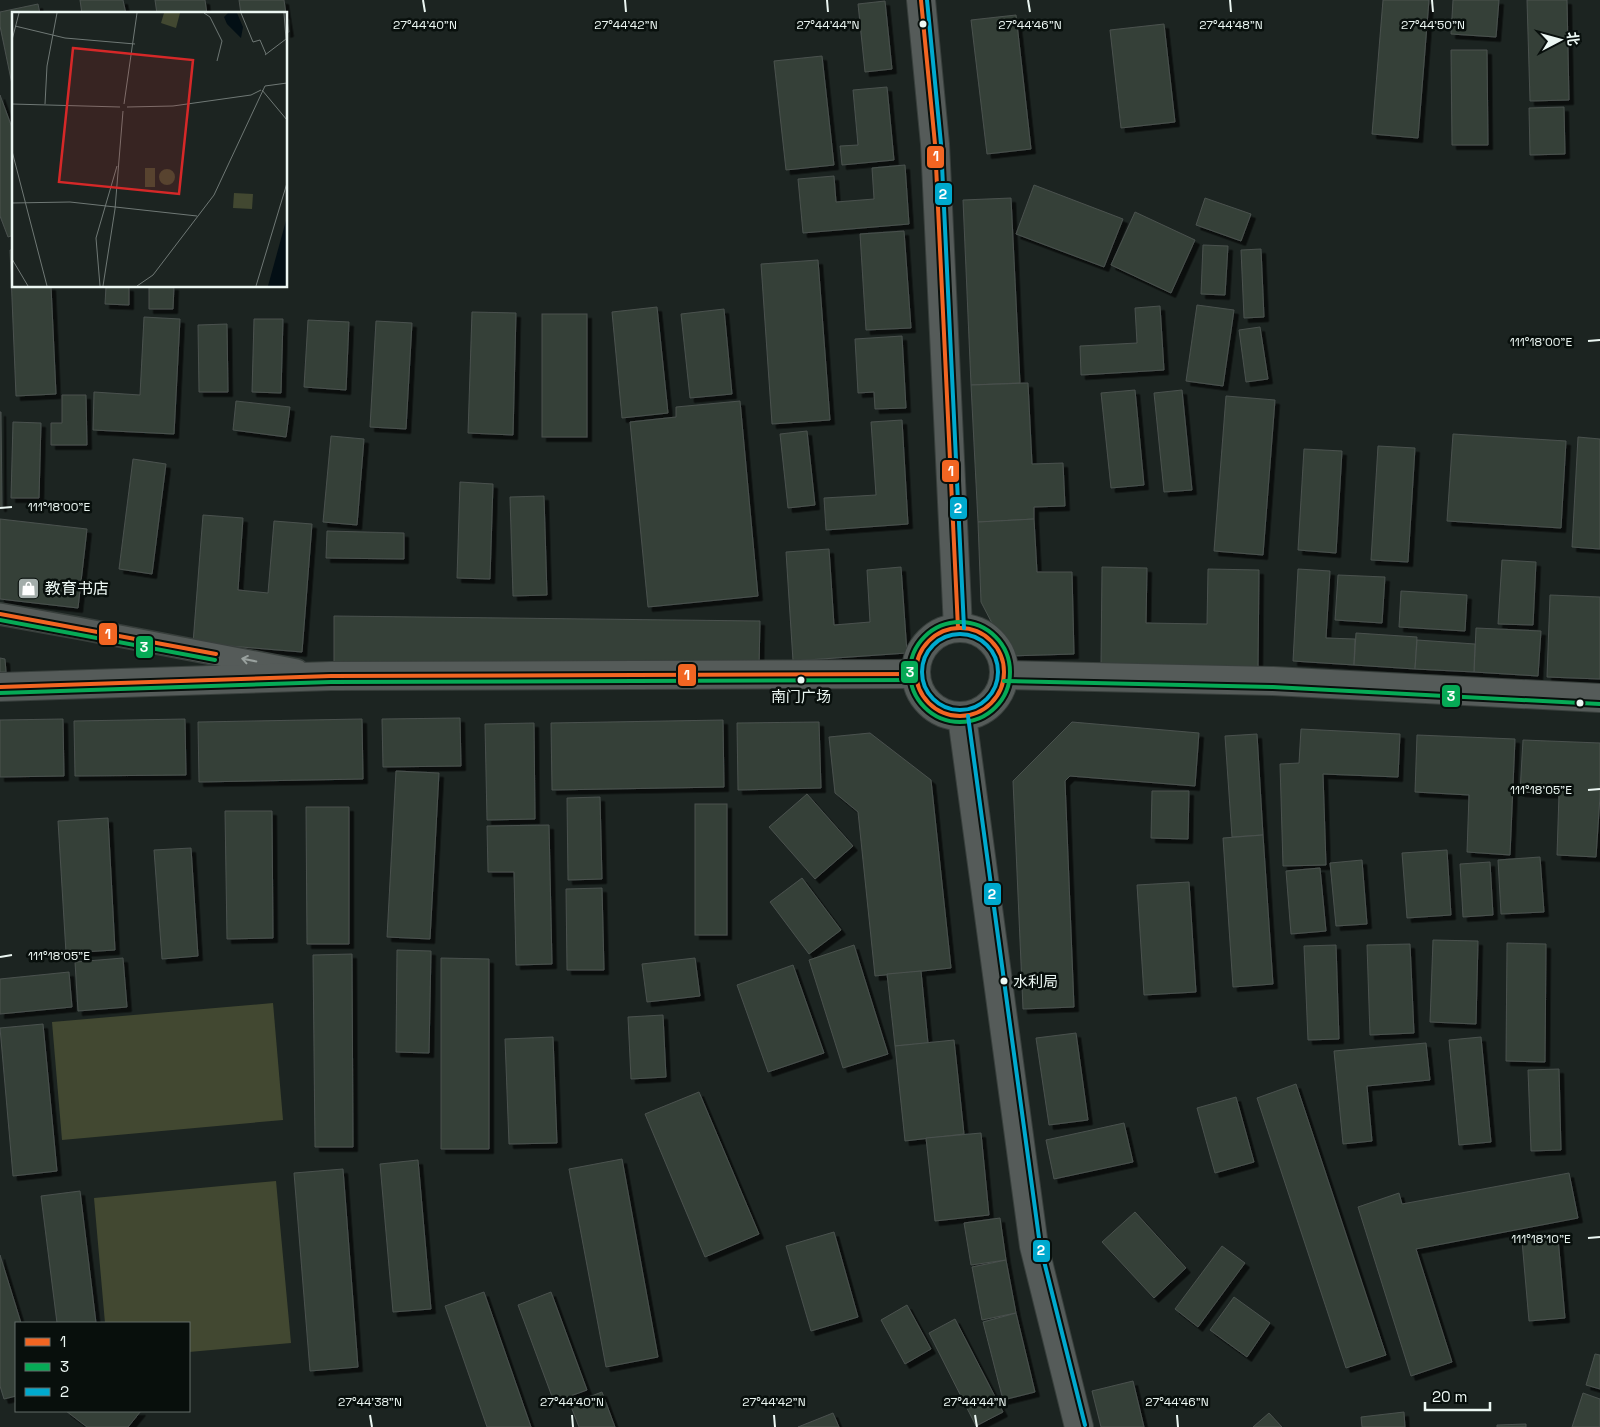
<svg xmlns="http://www.w3.org/2000/svg" width="1600" height="1427" viewBox="0 0 1600 1427" font-family="'Space Grotesk','Noto Sans SC',sans-serif">
<style>
.green{fill:#424831}
.building{fill:#364139;stroke:#4a514e;filter:url(#shadow)}
.lines{fill:none;stroke-linecap:round;stroke-linejoin:round}
.street-casing{stroke:#383f3c;stroke-width:24}
.secondary-casing{stroke:#383f3c;stroke-width:30}
.street{stroke:#555b59;stroke-width:21}
.secondary{stroke:#555b59;stroke-width:28}
.bus-1-casing{stroke:#080f0c;stroke-width:8}
.bus-2-casing{stroke:#080f0c;stroke-width:8}
.bus-3-casing{stroke:#080f0c;stroke-width:8}
.bus-1{stroke:#f26522;stroke-width:4}
.bus-2{stroke:#06aa56;stroke-width:4}
.bus-3{stroke:#00a9ce;stroke-width:4}
.oneway{stroke:#99a19e}
.ticks{fill:none;stroke:#ecf7f3;stroke-width:2}
.bus-dot{fill:#ecf7f3;stroke:#080f0c;stroke-width:2}
.labels{text-anchor:middle;dominant-baseline:central;stroke-width:5;stroke-linejoin:round;paint-order:stroke}
.bus-label{font-size:15px;fill:#ecf7f3;stroke:#080f0c}
.poi-label{font-size:16px;fill:#ecf7f3;stroke:#080f0c;text-anchor:start}
.inset-road{fill:none;stroke:#6f7875;stroke-width:1}
.view{fill:#d62828;fill-opacity:0.15;stroke:#d62828;stroke-width:2.5}
.inset-edge{fill:none;stroke:#ecf7f3;stroke-width:2.5}
.ticks-label{font-size:12px;text-anchor:middle;fill:#ecf7f3;stroke:#080f0c;stroke-width:5;stroke-linejoin:round;paint-order:stroke}
.line-badge{stroke:#080f0c;stroke-width:2}
.badge-label{font-size:14px;text-anchor:middle;font-weight:bold;fill:#fff}
</style>
<defs>
<filter id="shadow"><feDropShadow dx="4.5" dy="4.5" stdDeviation="0" flood-color="#0009"/></filter>
</defs>
<rect width="100%" height="100%" fill="#1c2421"/>
<!-- green -->
<g class="green">
<polygon points="273,1003 283,1120 62,1140 52,1022"/>
<polygon points="276,1181 291,1343 189,1352 189,1323 105,1323 94,1198"/>
</g>
<!-- building -->
<g class="building">
<polygon points="80,0 123,0 126,14 82,14"/>
<polygon points="155,0 205,0 207,14 157,14"/>
<polygon points="239,0 284,0 286,14 241,14"/>
<polygon points="1383,0 1429,0 1418,138 1372,134"/>
<polygon points="1453,0 1499,0 1496,37 1451,34"/>
<polygon points="1527,0 1567,0 1569,100 1530,101"/>
<polygon points="885,1 892,69 865,72 858,4"/>
<polygon points="38,4 40,14 14,14 14,94 0,26 0,12"/>
<polygon points="286,14 289,32 286,33"/>
<polygon points="1016,15 1031,149 987,154 971,20"/>
<polygon points="1164,24 1175,122 1121,128 1110,30"/>
<polygon points="1451,50 1487,50 1488,145 1452,145"/>
<polygon points="822,56 834,165 786,170 774,61"/>
<polygon points="887,87 894,160 842,165 840,146 858,145 853,90"/>
<polygon points="0,95 14,133 14,235 8,237 0,216"/>
<polygon points="1564,107 1565,154 1530,155 1529,108"/>
<polygon points="905,165 909,224 803,233 798,179 834,176 836,202 874,199 872,168"/>
<polygon points="1034,185 1123,219 1104,267 1016,234"/>
<polygon points="1011,198 1020,383 971,385 963,200"/>
<polygon points="1205,198 1251,214 1241,241 1196,225"/>
<polygon points="1135,212 1195,240 1171,293 1111,265"/>
<polygon points="904,231 911,328 866,330 860,234"/>
<polygon points="1203,245 1228,246 1225,295 1201,294"/>
<polygon points="1261,249 1264,317 1244,318 1241,250"/>
<polygon points="10,250 14,250 14,286 51,286 56,394 16,396"/>
<polygon points="818,260 830,420 772,424 761,264"/>
<polygon points="106,286 129,287 129,305 105,304"/>
<polygon points="149,286 174,286 173,309 149,309"/>
<polygon points="1197,305 1234,310 1223,386 1186,381"/>
<polygon points="1160,306 1164,370 1081,375 1080,346 1137,343 1135,308"/>
<polygon points="657,307 668,413 622,418 612,312"/>
<polygon points="724,309 732,394 690,398 681,314"/>
<polygon points="472,312 516,313 513,435 468,433"/>
<rect x="542" y="314" width="45" height="123"/>
<polygon points="144,317 180,319 174,434 93,430 94,392 140,395"/>
<polygon points="254,319 283,319 281,393 252,392"/>
<polygon points="308,320 349,322 346,390 304,387"/>
<polygon points="376,321 412,323 406,429 370,427"/>
<polygon points="227,324 228,392 199,392 198,325"/>
<polygon points="1260,327 1268,379 1246,382 1239,330"/>
<polygon points="902,336 906,408 875,409 874,392 858,393 855,339"/>
<polygon points="1028,383 1032,464 1063,463 1065,506 1034,507 1034,519 978,522 971,385"/>
<polygon points="1135,390 1144,485 1111,488 1101,393"/>
<polygon points="1182,390 1192,490 1164,492 1154,393"/>
<polygon points="62,395 86,395 87,445 51,445 51,423 62,423"/>
<polygon points="1226,396 1275,400 1263,555 1214,551"/>
<polygon points="236,401 290,407 286,437 233,430"/>
<polygon points="740,401 758,596 648,607 630,422 676,417 676,407"/>
<polygon points="0,412 1,412 2,507 0,507"/>
<polygon points="902,420 908,524 826,530 824,498 876,495 871,422"/>
<polygon points="13,422 41,423 39,498 11,498"/>
<polygon points="807,431 815,505 788,508 780,434"/>
<polygon points="1453,434 1566,441 1561,528 1447,521"/>
<polygon points="331,436 364,439 357,525 323,522"/>
<polygon points="1578,437 1600,439 1600,549 1572,547"/>
<polygon points="1378,446 1415,448 1408,562 1371,560"/>
<polygon points="1304,449 1342,451 1336,553 1298,550"/>
<polygon points="133,459 166,464 152,574 119,569"/>
<polygon points="460,482 493,484 490,579 457,578"/>
<polygon points="544,496 547,595 513,596 510,497"/>
<polygon points="203,515 243,518 238,590 268,593 274,521 312,524 302,652 193,643"/>
<polygon points="0,519 87,529 78,608 0,599"/>
<polygon points="1034,519 1037,572 1072,572 1074,654 1009,656 981,602 978,522"/>
<polygon points="327,531 404,533 404,559 326,558"/>
<polygon points="829,549 834,625 870,622 867,570 901,567 907,653 793,661 786,552"/>
<polygon points="1502,560 1536,562 1533,625 1498,624"/>
<polygon points="1102,567 1147,568 1146,623 1207,624 1208,569 1259,570 1258,667 1101,665"/>
<polygon points="1298,569 1330,571 1326,638 1355,639 1354,665 1293,661"/>
<polygon points="1338,575 1385,577 1382,623 1335,620"/>
<polygon points="1401,591 1467,595 1465,631 1399,627"/>
<polygon points="1550,595 1600,597 1600,679 1547,677"/>
<polygon points="334,616 760,621 759,668 334,664"/>
<polygon points="1476,628 1541,631 1538,676 1474,672"/>
<polygon points="1356,633 1417,637 1415,669 1354,665"/>
<polygon points="1417,640 1475,644 1474,672 1415,669"/>
<polygon points="0,658 5,659 6,672 0,672"/>
<polygon points="460,718 461,766 383,767 382,719"/>
<polygon points="63,719 64,776 0,777 0,720"/>
<polygon points="185,719 186,775 75,776 74,721"/>
<polygon points="362,719 363,779 199,782 198,722"/>
<polygon points="723,720 724,787 552,790 551,723"/>
<polygon points="819,722 821,788 738,790 737,723"/>
<polygon points="1072,722 1199,733 1195,786 1070,776 1065,781 1074,1007 1023,1009 1013,781"/>
<polygon points="534,723 535,819 487,820 485,724"/>
<polygon points="1301,729 1400,734 1398,777 1323,774 1326,865 1283,866 1280,764 1299,763"/>
<polygon points="870,733 931,780 951,968 875,976 858,812 835,793 829,737"/>
<polygon points="1257,734 1263,835 1232,837 1225,736"/>
<polygon points="1417,735 1515,739 1510,855 1467,852 1469,795 1415,792"/>
<polygon points="1523,740 1600,743 1600,796 1596,857 1557,855 1559,794 1520,792"/>
<polygon points="396,771 439,773 430,939 387,937"/>
<polygon points="1152,791 1189,791 1188,839 1151,838"/>
<polygon points="807,794 853,846 815,879 769,827"/>
<polygon points="600,797 602,879 568,880 567,798"/>
<rect x="695" y="804" width="32" height="131"/>
<polygon points="306,807 349,807 349,944 307,944"/>
<polygon points="225,811 272,811 273,938 227,939"/>
<polygon points="108,818 115,950 66,953 58,821"/>
<polygon points="549,825 552,964 516,965 514,872 488,872 487,826"/>
<polygon points="1263,835 1273,984 1233,987 1223,838"/>
<polygon points="191,848 198,956 162,959 154,850"/>
<polygon points="1447,850 1451,915 1407,918 1402,853"/>
<polygon points="1540,857 1544,912 1501,914 1498,860"/>
<polygon points="1362,860 1367,924 1336,926 1330,863"/>
<polygon points="1490,862 1493,915 1463,917 1460,864"/>
<polygon points="1320,868 1326,931 1291,934 1286,871"/>
<polygon points="802,878 841,930 809,954 770,902"/>
<polygon points="1189,882 1196,992 1144,995 1137,885"/>
<polygon points="602,888 604,970 567,970 566,889"/>
<polygon points="1433,940 1478,941 1476,1024 1430,1022"/>
<polygon points="1507,943 1546,944 1545,1062 1506,1061"/>
<polygon points="1410,944 1414,1033 1370,1035 1367,945"/>
<polygon points="854,945 888,1054 843,1068 809,960"/>
<polygon points="1336,945 1339,1039 1308,1040 1304,946"/>
<polygon points="397,950 431,951 429,1053 396,1052"/>
<polygon points="352,954 353,1147 315,1147 313,955"/>
<polygon points="123,958 127,1007 78,1011 75,962"/>
<polygon points="441,958 489,959 489,1149 441,1149"/>
<polygon points="695,958 700,996 647,1002 642,964"/>
<polygon points="793,965 824,1053 768,1072 737,985"/>
<polygon points="921,971 928,1043 895,1046 887,974"/>
<polygon points="69,972 72,1007 0,1014 0,979"/>
<polygon points="663,1015 666,1077 631,1079 628,1017"/>
<polygon points="43,1024 57,1171 13,1176 0,1028"/>
<polygon points="1076,1033 1088,1120 1049,1125 1036,1038"/>
<polygon points="553,1037 557,1143 509,1144 505,1039"/>
<polygon points="1481,1037 1491,1142 1459,1145 1449,1040"/>
<polygon points="954,1040 964,1134 905,1141 895,1046"/>
<polygon points="1426,1043 1430,1080 1367,1086 1372,1141 1343,1144 1334,1051"/>
<polygon points="1559,1069 1561,1150 1531,1151 1528,1070"/>
<polygon points="1296,1084 1386,1355 1346,1368 1257,1098"/>
<polygon points="699,1092 759,1234 705,1257 645,1114"/>
<polygon points="1236,1097 1254,1162 1215,1173 1197,1108"/>
<polygon points="1124,1123 1133,1162 1054,1179 1046,1140"/>
<polygon points="981,1133 989,1215 935,1221 926,1138"/>
<polygon points="622,1159 658,1357 606,1367 569,1169"/>
<polygon points="418,1160 431,1309 393,1312 380,1164"/>
<polygon points="343,1169 358,1367 310,1371 294,1173"/>
<polygon points="1569,1173 1578,1218 1416,1249 1452,1362 1411,1376 1358,1207 1399,1193 1402,1204"/>
<polygon points="80,1191 96,1323 57,1323 41,1196"/>
<polygon points="1135,1212 1186,1268 1154,1298 1102,1242"/>
<polygon points="1000,1218 1006,1260 971,1265 964,1223"/>
<polygon points="834,1232 858,1317 811,1331 786,1246"/>
<polygon points="1558,1238 1565,1318 1529,1321 1522,1241"/>
<polygon points="1222,1246 1245,1263 1198,1327 1175,1309"/>
<polygon points="0,1255 21,1323 16,1323 16,1396 4,1399 0,1386"/>
<polygon points="1006,1260 1016,1313 982,1320 972,1267"/>
<polygon points="484,1292 531,1427 487,1427 445,1306"/>
<polygon points="551,1292 587,1390 554,1402 518,1305"/>
<polygon points="1234,1297 1270,1323 1247,1357 1210,1330"/>
<polygon points="907,1305 931,1349 905,1364 881,1320"/>
<polygon points="1016,1313 1035,1392 1003,1400 983,1322"/>
<polygon points="955,1319 1003,1412 976,1426 929,1333"/>
<polygon points="1595,1354 1600,1355 1600,1389 1586,1385"/>
<polygon points="1133,1381 1144,1427 1101,1427 1092,1391"/>
<polygon points="602,1392 615,1427 579,1427 570,1404"/>
<polygon points="1583,1393 1600,1399 1600,1427 1572,1427"/>
<polygon points="66,1411 141,1411 128,1427 87,1427"/>
<polygon points="1404,1412 1405,1427 1362,1427 1361,1417"/>
<polygon points="833,1413 839,1427 798,1427"/>
<polygon points="1269,1413 1282,1427 1253,1427"/>
<polygon points="1526,1424 1526,1427 1497,1427 1497,1425"/>
</g>
<g class="lines">
<defs>
<polyline id="street" points="0,614 78,628 297,670"/>
<g id="secondary">
<polyline points="921,0 935,144 958,628"/>
<circle cx="960" cy="672" r="44"/>
<polyline points="1004,675 1273,681 1600,698"/>
<polyline points="0,687 331,676 916,674"/>
<polyline points="962,717 1034,1246 1079,1427"/>
</g>
</defs>
<!-- street casing -->
<use href="#street" class="street-casing"/>
<!-- secondary casing -->
<use href="#secondary" class="secondary-casing"/>
<!-- street -->
<use href="#street" class="street"/>
<!-- secondary -->
<use href="#secondary" class="secondary"/>
<defs>
<g id="bus-1">
<polyline points="921,0 935,144 958,628"/>
<polyline points="0,614 216,654"/>
<circle cx="960" cy="672" r="44"/>
<polyline points="0,687 331,676 916,674"/>
</g>
<g id="bus-2">
<polyline points="0,620 215,660"/>
<circle cx="960" cy="672" r="50"/>
<polyline points="1004,681 1273,687 1600,704"/>
<polyline points="0,693 331,682 916,680"/>
</g>
<g id="bus-3">
<polyline points="927,0 941,144 964,628"/>
<circle cx="960" cy="672" r="38"/>
<polyline points="968,716 1040,1245 1085,1425"/>
</g>
</defs>
<!-- bus-1 casing -->
<use href="#bus-1" class="bus-1-casing"/>
<!-- bus-2 casing -->
<use href="#bus-2" class="bus-2-casing"/>
<!-- bus-3 casing -->
<use href="#bus-3" class="bus-3-casing"/>
<!-- bus-1 -->
<use href="#bus-1" class="bus-1"/>
<!-- bus-2 -->
<use href="#bus-2" class="bus-2"/>
<!-- bus-3 -->
<use href="#bus-3" class="bus-3"/>
</g>
<!-- one-way arrows -->
<defs><path id="oneway-shaft" d="M-6 0H5M1.5-3L5.5 0L1.5 3" fill="none" stroke-width="1.6" stroke-linecap="round" stroke-linejoin="round" transform="scale(1.25)"/></defs>
<use class="oneway" href="#oneway-shaft" transform="translate(249 660) rotate(-169)"/>
<!-- ticks -->
<path class="ticks" d="M423,0L425,12M625,0L626,12M827,0L828,12M1028,0L1030,12M1230,0L1231,12M1432,0L1433,12M1588,341L1600,340M0,508L12,507M1588,790L1600,789M0,957L12,955M1588,1238L1600,1237M370,1415L372,1427M572,1415L573,1427M774,1415L775,1427M975,1415L977,1427M1177,1415L1178,1427"/>
<!-- icons -->
<defs>
<symbol id="shop-square" viewBox="-11 -11 22 22"><rect x="-9" y="-9" width="18" height="18" rx="4" fill="#a3adaa" stroke="#080f0c"/><path d="M-5-2.5h2.3a2.7 3.5 0 0 1 5.4 0H5L5.5 6h-11ZM-1.5-2.5h3a1.5 2.3 0 0 0-3 0Z" fill="#fff"/></symbol>
</defs>
<g fill-rule="evenodd">
<use href="#shop-square" x="16" y="576" width="25" height="25"/>
</g>
<!-- markers -->
<g class="bus-dot">
<circle cx="923" cy="24" r="4.5"/>
<circle cx="801" cy="680" r="4.5"/>
<circle cx="1580" cy="703" r="4.5"/>
<circle cx="1004" cy="981" r="4.5"/>
</g>
<g class="labels">
<!-- bus labels -->
<g class="bus-label">
<text x="801" y="696">南门广场</text>
<text x="1013" y="981" text-anchor="start">水利局</text>
</g>
<!-- poi labels -->
<g class="poi-label">
<text x="45" y="588">教育书店</text>
</g>
</g>
<!-- overview -->
<g transform="translate(12 12)">
<rect width="275" height="275" fill="#1c2421"/>
<path d="M152,1H168L164,16L149,11ZM133,156H143V175H133ZM147 165a8 8 0 1 1 16 0a8 8 0 1 1-16 0ZM222,181L241,182L240,197L221,196Z" fill="#424831"/>
<path d="M216,1H225L231,15L229,26L215,12L212,5ZM275,205V274H256Z" fill="#030f15"/>
<path class="inset-road" d="M192,1L198,5L210,29L205,49M229,1L241,30L248,28L254,42M3,14L53,26L123,32M0,28L7,1M253,43L274,27L272,1M250,78L275,108M0,92L108,95M33,92L35,54L45,1M112,92L125,1M115,95L161,94L239,83L249,78M0,139L35,274M0,191L58,190L185,204M0,247L16,274M88,274L84,226L105,154M91,274L103,197L111,99M125,274L141,263L202,183L253,74L275,71M244,274L275,171"/>
<path class="view" d="M61,36L181,48L167,182L47,170Z"/>
<rect width="275" height="275" class="inset-edge"/>
</g>
<g class="ticks-label">
<text x="425" y="29">27°44'40"N</text>
<text x="626" y="29">27°44'42"N</text>
<text x="828" y="29">27°44'44"N</text>
<text x="1030" y="29">27°44'46"N</text>
<text x="1231" y="29">27°44'48"N</text>
<text x="1433" y="29">27°44'50"N</text>
<text x="1541" y="346">111°18'00"E</text>
<text x="59" y="511">111°18'00"E</text>
<text x="1541" y="794">111°18'05"E</text>
<text x="59" y="960">111°18'05"E</text>
<text x="1541" y="1243">111°18'10"E</text>
<text x="370" y="1406">27°44'38"N</text>
<text x="572" y="1406">27°44'40"N</text>
<text x="774" y="1406">27°44'42"N</text>
<text x="975" y="1406">27°44'44"N</text>
<text x="1177" y="1406">27°44'46"N</text>
</g>
<g class="line-badge">
<rect x="926" y="145" width="19" height="24" rx="5" fill="#f26522"/>
<rect x="934" y="182" width="19" height="24" rx="5" fill="#00a9ce"/>
<rect x="941" y="459" width="19" height="24" rx="5" fill="#f26522"/>
<rect x="949" y="496" width="19" height="24" rx="5" fill="#00a9ce"/>
<rect x="98" y="622" width="20" height="24" rx="5" fill="#f26522"/>
<rect x="135" y="635" width="19" height="24" rx="5" fill="#06aa56"/>
<rect x="900" y="660" width="19" height="24" rx="5" fill="#06aa56"/>
<rect x="677" y="663" width="20" height="24" rx="5" fill="#f26522"/>
<rect x="1441" y="684" width="20" height="24" rx="5" fill="#06aa56"/>
<rect x="983" y="882" width="19" height="24" rx="5" fill="#00a9ce"/>
<rect x="1032" y="1239" width="19" height="24" rx="5" fill="#00a9ce"/>
</g>
<g class="badge-label">
<text x="936" y="161">1</text>
<text x="943" y="199">2</text>
<text x="951" y="476">1</text>
<text x="958" y="513">2</text>
<text x="108" y="639">1</text>
<text x="144" y="652">3</text>
<text x="910" y="677">3</text>
<text x="687" y="680">1</text>
<text x="1451" y="701">3</text>
<text x="992" y="899">2</text>
<text x="1041" y="1255">2</text>
</g>
<!-- legend -->
<rect x="15" y="1322" width="175" height="90" fill="#080f0c" stroke="#636c68"/>
<rect x="25" y="1338" width="25" height="8" fill="#f26522" stroke="#636c68"/>
<text x="60" y="1347" font-size="15" fill="#ecf7f3">1</text>
<rect x="25" y="1363" width="25" height="8" fill="#06aa56" stroke="#636c68"/>
<text x="60" y="1372" font-size="15" fill="#ecf7f3">3</text>
<rect x="25" y="1388" width="25" height="8" fill="#00a9ce" stroke="#636c68"/>
<text x="60" y="1397" font-size="15" fill="#ecf7f3">2</text>
<!-- north arrow -->
<g transform="translate(1560 40) rotate(84)" stroke="#080f0c" stroke-width="4" paint-order="stroke">
<path d="M0-4L9 19L0 12L-9 19Z" fill="#ecf7f3"/>
<text y="-8" font-size="14" font-weight="bold" text-anchor="middle" fill="#ecf7f3">北</text>
</g>
<!-- scale -->
<path d="M1425 1402v8h65v-8" fill="none" stroke="#ecf7f3" stroke-width="2.5"/>
<text x="1432" y="1402" font-size="15" fill="#ecf7f3" stroke="#080f0c" stroke-width="4" paint-order="stroke">20 m</text>
</svg>
